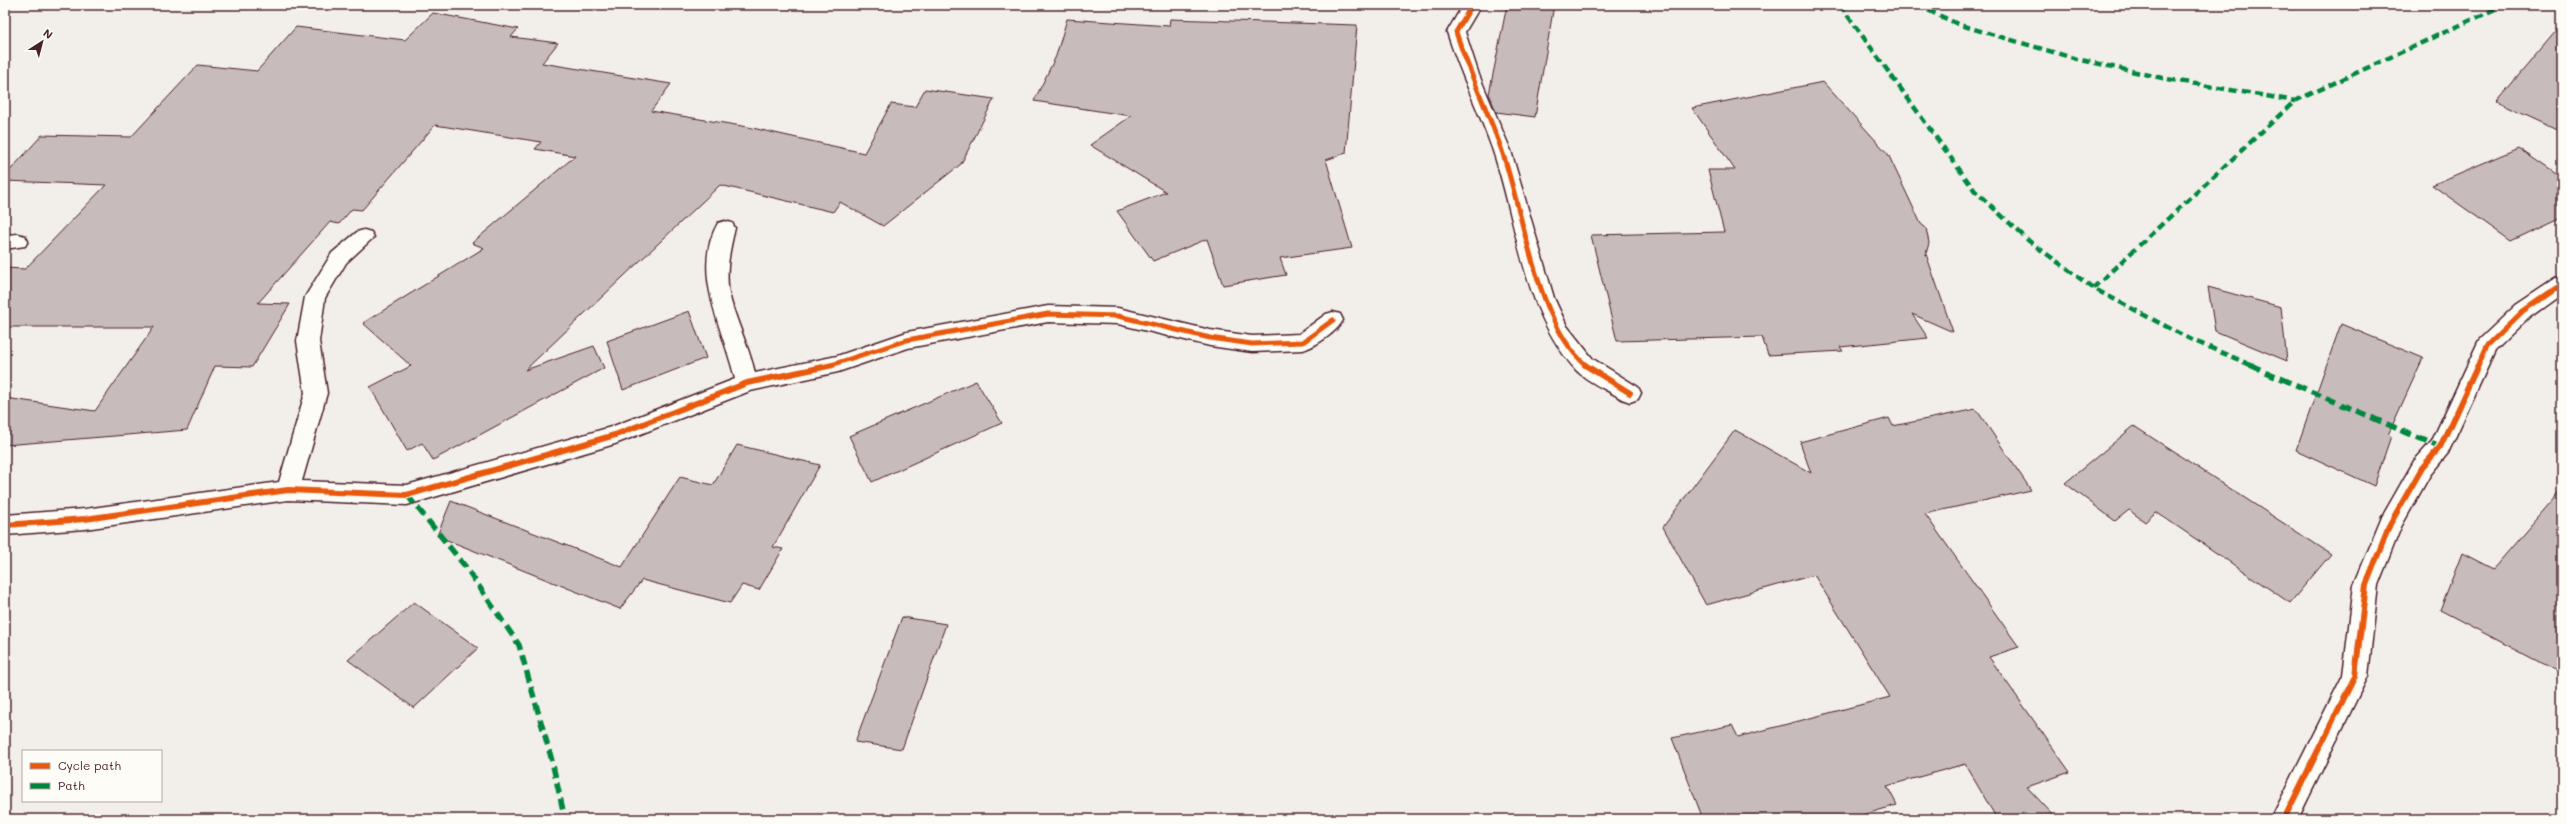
<svg xmlns="http://www.w3.org/2000/svg" width="2567" height="824" viewBox="0 0 2567 824" font-family="Mali,sans-serif">
<style>
.building{fill:#c8bbbb;stroke:#4a1f2b}
.lines{fill:none;stroke-linecap:round;stroke-linejoin:round}
.street-casing{stroke:#4a1f2b;stroke-width:3}
.street{fill:#fdfcf7;fill-rule:evenodd}
.quiet-far1{stroke:#00873e;stroke-width:4.5;stroke-dasharray:8 4.5;stroke-linecap:butt}
.quiet{stroke:#00873e;stroke-width:5.5;stroke-dasharray:11 5.5;stroke-linecap:butt}
.cycleway-far1-casing{stroke:#fdfcf7;stroke-width:7}
.cycleway-casing{stroke:#fdfcf7;stroke-width:9}
.cycleway-far1{stroke:#e8590c;stroke-width:5}
.cycleway{stroke:#e8590c;stroke-width:6}
</style>
<rect width="100%" height="100%" fill="#f2efeb"/>
<filter id="ink" filterUnits="userSpaceOnUse"><feTurbulence type="fractalNoise" baseFrequency=".025" numOctaves="2"/><feDisplacementMap in="SourceGraphic" scale="8" xChannelSelector="R" yChannelSelector="G"/><feConvolveMatrix kernelMatrix="1 2 1 2 8 2 1 2 1" color-interpolation-filters="sRGB"/></filter>
<g filter="url(#ink)">
<!-- building -->
<g class="building">
<polygon points="1507,5 1554,5 1535,117 1496,112 1489,94"/>
<polygon points="433,13 518,29 511,37 558,43 542,63 671,84 651,111 748,127 864,153 891,104 915,107 925,89 994,99 961,164 883,226 840,202 833,212 720,185 525,370 594,346 604,368 433,460 422,443 407,451 370,387 411,366 363,323 484,248 472,243 575,156 535,149 541,142 435,125 362,210 352,209 339,224 330,222 258,303 290,304 252,367 215,366 187,430 5,445 5,398 95,411 154,327 5,327 5,268 25,269 106,185 5,181 5,176 42,135 131,137 198,65 257,71 296,27 405,40"/>
<polygon points="1067,19 1169,26 1170,19 1357,25 1346,153 1326,160 1352,248 1280,258 1286,275 1223,285 1207,239 1153,261 1117,211 1166,192 1090,145 1131,116 1034,101 1056,56"/>
<polygon points="2562,24 2562,131 2497,101"/>
<polygon points="1823,82 1888,154 1921,224 1926,228 1929,243 1926,254 1953,332 1912,314 1928,338 1840,347 1843,351 1768,355 1762,337 1617,341 1591,235 1724,232 1708,170 1735,170 1692,108"/>
<polygon points="2518,148 2562,178 2562,217 2511,241 2432,185"/>
<polygon points="2208,287 2281,307 2287,361 2215,331"/>
<polygon points="689,311 706,358 623,390 607,341"/>
<polygon points="2341,324 2423,358 2388,435 2391,436 2374,486 2296,450"/>
<polygon points="976,381 1002,423 872,482 849,436"/>
<polygon points="1976,409 2031,490 1925,514 2019,647 1989,657 2070,772 2027,787 2057,819 1997,819 1965,764 1887,786 1897,805 1848,819 1703,819 1672,738 1732,725 1738,737 1890,697 1814,575 1706,605 1663,527 1735,430 1811,473 1800,442 1889,418 1893,426"/>
<polygon points="2134,426 2331,554 2290,603 2156,512 2145,522 2129,510 2115,521 2065,483"/>
<polygon points="737,445 820,465 773,547 783,549 759,590 742,585 730,603 642,580 620,609 437,536 451,501 622,567 680,477 713,485"/>
<polygon points="2562,489 2562,674 2440,610 2462,553 2493,569"/>
<polygon points="414,602 478,648 414,708 348,660"/>
<polygon points="902,617 946,624 902,749 855,742"/>
</g>
<g class="lines">
<defs>
<g id="street">
<path d="M1463,5H1481L1465,32L1479,75L1511,151L1554,298L1567,326L1593,359L1638,387L1641,393L1638,399L1630,402L1622,399C1608,390 1587,382 1576,370C1522,310 1518,225 1493,151C1479,111 1460,73 1447,32Z"/>
<path d="M725,221L732,223L735,228C730,249 725,271 729,293C734,317 749,346 755,373L837,356L907,332L1048,306L1118,308L1210,330L1252,336L1299,334L1326,314L1333,312L1340,314L1343,320C1337,332 1316,346 1303,350L1252,352L1210,346L1118,324L1048,322L908,348L838,372L750,391L615,444L407,505L288,500L85,529L5,535V515L85,509L279,482L305,393L297,341L305,297L332,253L357,232L364,230L371,232L374,237L346,263L325,298L319,341L327,393L302,481L407,485L611,427L735,379C724,330 690,272 718,223Z"/>
<polygon points="18,234 25,236 28,241 25,246 5,249 5,235"/>
<polygon points="2562,276 2562,294 2530,317 2495,351 2448,453 2430,475 2401,527 2378,585 2368,676 2298,819 2271,819 2343,675 2354,585 2382,517 2414,461 2432,441 2479,340 2516,305 2555,279"/>
</g>
</defs>
<!-- street casing -->
<use href="#street" class="street-casing"/>
<!-- street -->
<use href="#street" class="street"/>
<!-- quiet-far1 -->
<g class="quiet-far1">
<polyline points="1840,5 1975,191 2029,241 2093,288 2190,339 2253,366"/>
<polyline points="1904,5 1921,7 1960,25 2077,59 2167,79 2295,101"/>
<polyline points="2093,288 2295,101 2504,5"/>
</g>
<!-- quiet -->
<g class="quiet">
<polyline points="2250,365 2440,447"/>
<polyline points="407,495 465,566 519,645 551,757 565,819"/>
</g>
<defs>
<g id="cycleway-far1">
<path d="M1472,5L1456,32C1469,73 1488,111 1502,151C1523,211 1537,326 1587,366"/>
<polyline points="828,366 907,340 1048,314 1118,316 1210,338 1252,344 1303,342 1333,320"/>
<polyline points="2478,366 2487,346 2523,311 2562,284"/>
</g>
<g id="cycleway">
<polyline points="1585,365 1630,393"/>
<polyline points="5,525 85,519 288,490 407,495 615,435 747,383 833,365"/>
<polyline points="2284,819 2355,676 2366,585 2390,524 2422,468 2440,447 2478,365"/>
</g>
</defs>
<!-- cycleway-far1 casing -->
<use href="#cycleway-far1" class="cycleway-far1-casing"/>
<!-- cycleway casing -->
<use href="#cycleway" class="cycleway-casing"/>
<!-- cycleway-far1 -->
<use href="#cycleway-far1" class="cycleway-far1"/>
<!-- cycleway -->
<use href="#cycleway" class="cycleway"/>
</g>
</g>
<!-- margin -->
<rect width="2567" height="824" fill="none" stroke="#fdfcf7" stroke-width="20"/>
<rect x="10" y="10" width="2547" height="804" fill="none" stroke="#4a1f2b" stroke-width="1.5" filter="url(#ink)"/>
<!-- legend -->
<rect x="22" y="750" width="140" height="52" fill="#fdfcf7" stroke="#b5a4a5"/>
<rect x="30" y="763" width="20" height="6" fill="#e8590c" stroke="#b5a4a5"/>
<text x="58" y="770" font-size="12" fill="#4a1f2b">Cycle path</text>
<rect x="30" y="783" width="20" height="6" fill="#00873e" stroke="#b5a4a5"/>
<text x="58" y="790" font-size="12" fill="#4a1f2b">Path</text>
<!-- north arrow -->
<g transform="translate(42 42) rotate(36)" stroke="#fdfcf7" stroke-width="3" paint-order="stroke">
<path d="M0-3L7 15L0 10L-7 15Z" fill="#4a1f2b"/>
<text y="-6" font-size="11" font-weight="bold" text-anchor="middle" fill="#4a1f2b">N</text>
</g>
</svg>
